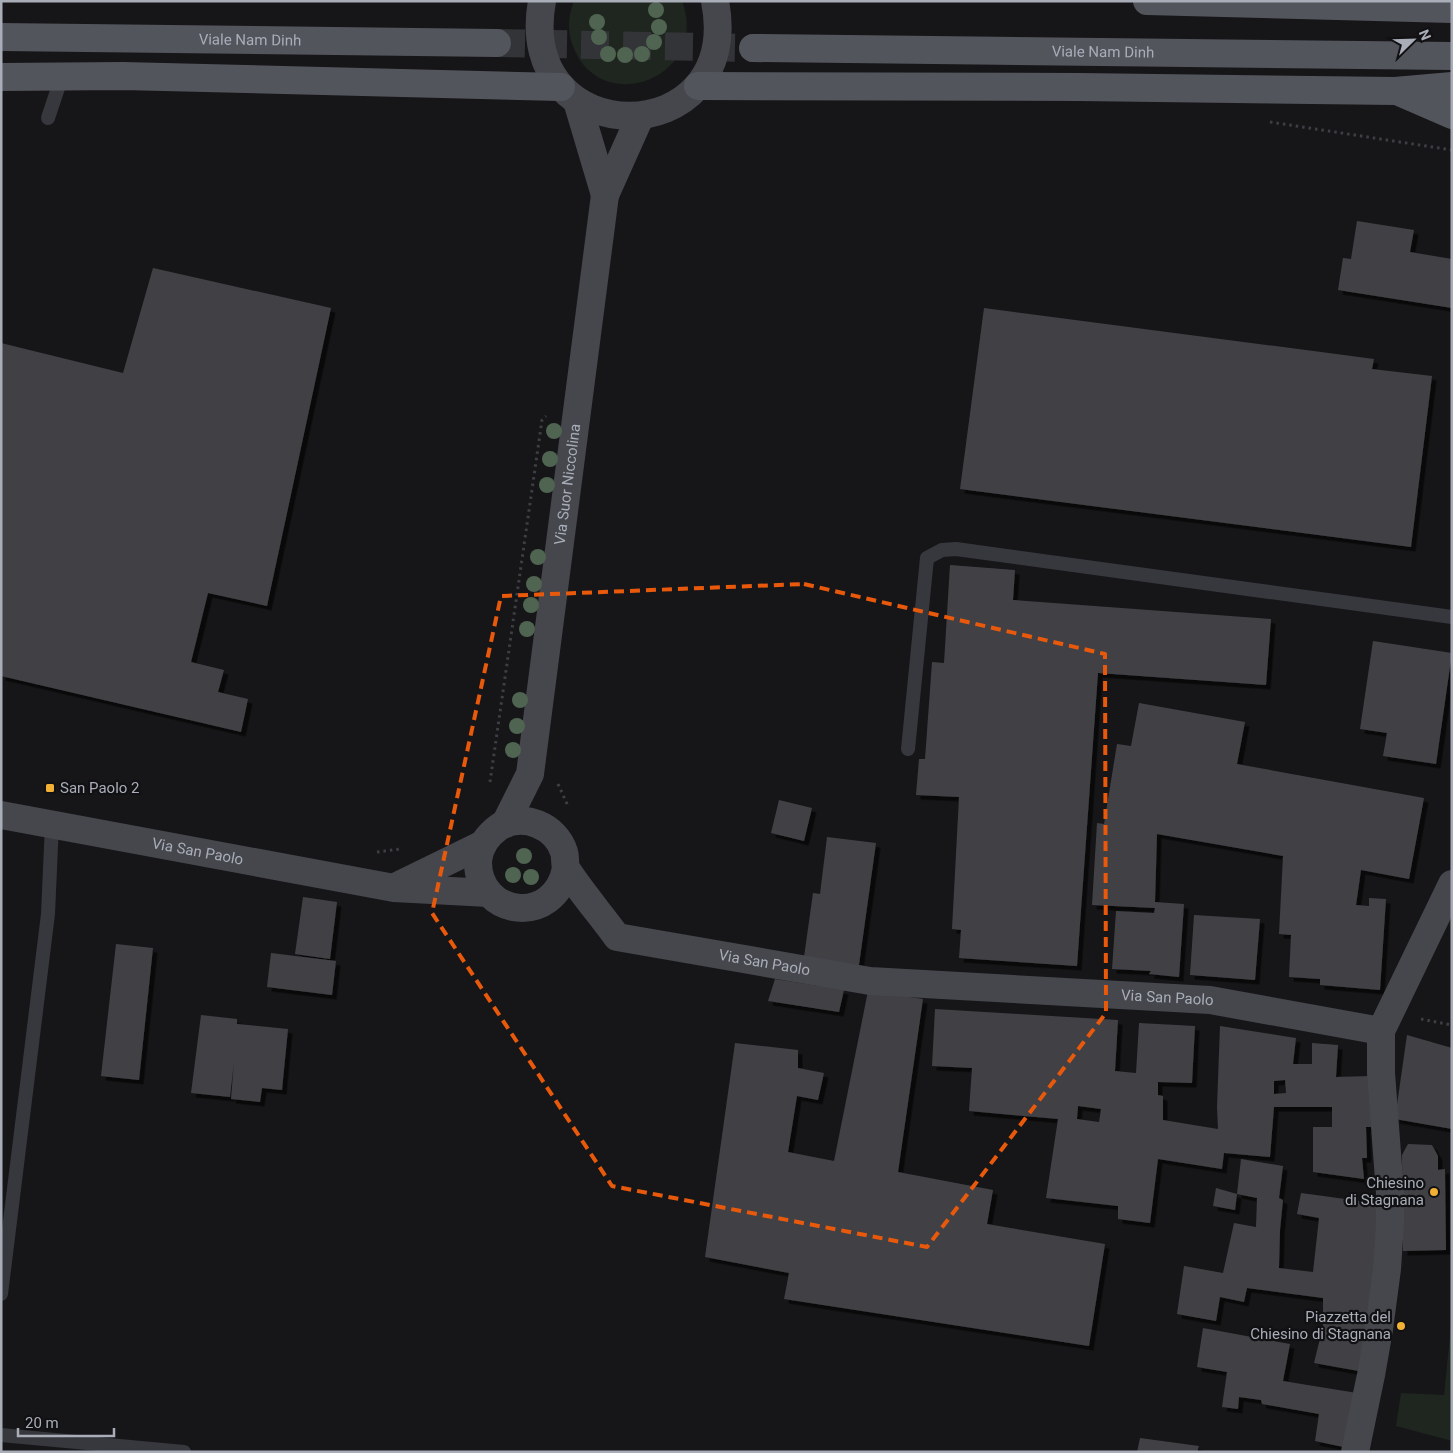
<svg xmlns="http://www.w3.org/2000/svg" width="1453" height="1453" viewBox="0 0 1453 1453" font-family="Roboto,sans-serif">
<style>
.green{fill:#1e261f}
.building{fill:#404145;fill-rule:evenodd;filter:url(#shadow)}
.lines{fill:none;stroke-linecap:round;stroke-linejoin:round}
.primary-tunnel{stroke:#333438;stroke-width:28;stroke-dasharray:28 14;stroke-linecap:butt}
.path{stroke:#3d3f44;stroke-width:3;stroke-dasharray:2.5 4;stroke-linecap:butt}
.lane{stroke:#37383d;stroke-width:14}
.secondary{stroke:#45474d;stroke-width:28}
.primary{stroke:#53555c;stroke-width:28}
.tree{fill:#506452}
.marked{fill:none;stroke:#e8590c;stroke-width:4;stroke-dasharray:10 6;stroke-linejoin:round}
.poi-dot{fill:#f2b134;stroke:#111113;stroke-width:2}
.labels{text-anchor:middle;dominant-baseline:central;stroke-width:4.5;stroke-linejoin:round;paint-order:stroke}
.street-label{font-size:15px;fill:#a8adb8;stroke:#111113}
.poi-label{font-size:15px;fill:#a8adb8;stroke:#111113;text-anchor:end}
</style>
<defs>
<filter id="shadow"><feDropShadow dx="4.5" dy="4.5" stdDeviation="0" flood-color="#0009"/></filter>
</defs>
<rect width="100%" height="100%" fill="#161618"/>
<!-- green -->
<g class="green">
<path d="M574,1H682C711,78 600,119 573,46C567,31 568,16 574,1Z"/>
<polygon points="1452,1316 1452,1441 1396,1426 1401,1393 1444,1395"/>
</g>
<!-- building -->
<g class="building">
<polygon points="1357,221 1414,230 1410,252 1452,259 1452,308 1338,290 1343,258 1351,259"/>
<polygon points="153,268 331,308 267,606 208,593 191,662 224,670 218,692 248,699 241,732 1,676 1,343 123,373"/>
<polygon points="984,308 1374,359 1372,369 1432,376 1411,547 960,489"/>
<polygon points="950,565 1015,570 1013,600 1271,619 1266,685 1098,673 1077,966 959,958 961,930 952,929 959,797 916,795 919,759 925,759 932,662 944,663"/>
<polygon points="1373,641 1452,653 1436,764 1383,756 1387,733 1360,729"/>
<polygon points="1139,703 1245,722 1237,764 1424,798 1409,879 1361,870 1356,905 1369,906 1369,898 1386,899 1380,990 1320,985 1320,979 1289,977 1291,935 1279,934 1283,856 1157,834 1155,902 1184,904 1179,977 1149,974 1151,971 1112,969 1116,911 1154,913 1155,908 1092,905 1097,823 1104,824 1117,744 1131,746"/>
<polygon points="779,800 812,808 804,841 771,833"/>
<polygon points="827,837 876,843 858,972 803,964 813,893 820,894"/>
<polygon points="303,897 337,902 330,959 295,954"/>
<polygon points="1194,915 1260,919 1255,980 1190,975"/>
<polygon points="116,944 153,948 139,1080 101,1076"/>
<polygon points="271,953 336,961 332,995 267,987"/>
<polygon points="775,979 844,990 839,1012 768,1001"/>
<polygon points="868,991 923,999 898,1172 993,1190 987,1224 1105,1244 1089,1346 784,1299 789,1273 705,1257 735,1043 798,1050 798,1068 824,1073 818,1100 797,1096 788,1152 834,1161"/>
<path d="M935,1009L1118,1020L1115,1071L1136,1073L1139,1023L1195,1026L1192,1083L1158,1082V1095L1163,1096V1120L1218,1129L1217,1107L1220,1026L1296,1038L1293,1064H1312V1043L1338,1045L1336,1077L1370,1076L1372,1127H1366L1367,1158H1362L1364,1179L1313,1172V1127H1332V1107H1274L1270,1157L1224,1153L1222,1169L1158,1159L1150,1223L1118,1219V1206L1046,1198L1058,1119L969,1111L972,1068L932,1066ZM1285,1080L1286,1093L1274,1094V1081ZM1078,1106L1101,1109L1099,1122L1077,1119Z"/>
<polygon points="201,1015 237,1019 237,1024 288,1029 282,1090 262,1088 260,1102 231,1099 234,1062 230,1097 191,1093"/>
<polygon points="1407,1035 1452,1048 1452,1129 1395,1119"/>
<polygon points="1408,1144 1432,1145 1438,1156 1438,1170 1445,1169 1446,1250 1403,1251 1402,1155"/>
<polygon points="1241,1159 1283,1166 1279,1198 1283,1200 1280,1230 1279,1268 1313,1272 1319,1218 1297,1214 1301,1193 1382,1204 1364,1372 1314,1363 1323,1326 1323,1298 1247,1288 1244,1302 1220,1297 1216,1321 1177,1314 1184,1266 1223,1273 1234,1223 1256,1227 1257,1198 1237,1194"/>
<polygon points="1216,1188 1237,1194 1235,1210 1213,1206"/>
<polygon points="1203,1328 1290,1344 1283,1381 1357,1393 1348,1448 1315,1441 1319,1414 1262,1404 1261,1400 1239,1397 1238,1409 1222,1407 1227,1372 1197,1367"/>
<polygon points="1140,1438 1199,1446 1197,1452 1137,1452"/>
</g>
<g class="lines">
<!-- primary-tunnel -->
<polyline class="primary-tunnel" points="497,43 753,48"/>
<!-- path -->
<g class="path">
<polyline points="1270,122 1452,150"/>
<polyline points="490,782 542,420 546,416"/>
<polyline points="558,784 568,806"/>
<polyline points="377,852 400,849"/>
<polyline points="1421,1019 1452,1025"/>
</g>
<!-- lane -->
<g class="lane">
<polyline points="48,118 58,88"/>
<polyline points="908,749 927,558 942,550 956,549 1452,617"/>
<polyline points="1,1294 48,914 52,824"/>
<polyline points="1,1435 184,1452"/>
</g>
<!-- secondary -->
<g class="secondary">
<path d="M542,1C514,154 745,154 715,1"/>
<polyline points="577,101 605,195"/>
<path id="s1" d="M1,815L394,888L489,893"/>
<path id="s2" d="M505,824L530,774L605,195L640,117"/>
<path id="s3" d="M566,868C555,927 477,917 478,861C479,847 488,835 499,827C523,812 556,826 564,852C566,858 564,865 567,870C582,893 601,915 617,937L870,981L1210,1000L1381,1031"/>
<polyline points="395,887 483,844"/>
<polyline points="1355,1452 1371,1375 1379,1329 1387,1269 1390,1223 1390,1193 1381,1073 1381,1031 1452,884"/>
</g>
<!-- primary -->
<g class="primary">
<polyline points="1147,1 1452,9"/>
<path id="s4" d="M1,37L497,43"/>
<path id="s5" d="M753,48L1452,56"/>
<polyline points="1,77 123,76 561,87"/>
<polyline points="698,86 1079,87 1395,91 1452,86"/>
<polyline points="1399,92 1452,115"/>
</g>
</g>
<!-- trees -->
<g class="tree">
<circle cx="656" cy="10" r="8"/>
<circle cx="597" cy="22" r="8"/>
<circle cx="659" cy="27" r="8"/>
<circle cx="599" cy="37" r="8"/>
<circle cx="654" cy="42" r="8"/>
<circle cx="608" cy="54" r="8"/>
<circle cx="642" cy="54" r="8"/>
<circle cx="625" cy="55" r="8"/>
<circle cx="554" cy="431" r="8"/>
<circle cx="550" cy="459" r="8"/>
<circle cx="547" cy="485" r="8"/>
<circle cx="538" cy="557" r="8"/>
<circle cx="534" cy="584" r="8"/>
<circle cx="531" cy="605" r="8"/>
<circle cx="527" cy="629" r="8"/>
<circle cx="520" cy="700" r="8"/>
<circle cx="517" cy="726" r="8"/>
<circle cx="513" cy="750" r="8"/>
<circle cx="524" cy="856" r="8"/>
<circle cx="513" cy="875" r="8"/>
<circle cx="531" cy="877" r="8"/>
</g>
<!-- marked area -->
<path class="marked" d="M804,584L1105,654L1106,1013L927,1247L612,1186L432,913L501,596Z"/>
<!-- markers -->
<g class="poi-dot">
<rect x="45" y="783" width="10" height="10" rx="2.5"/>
<circle cx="1434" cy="1192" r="5"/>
<circle cx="1401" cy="1326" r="5"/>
</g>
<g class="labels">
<!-- street labels -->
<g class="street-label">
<text stroke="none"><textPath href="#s4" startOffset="249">Viale Nam Dinh</textPath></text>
<text stroke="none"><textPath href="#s5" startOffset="350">Viale Nam Dinh</textPath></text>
<text stroke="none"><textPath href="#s2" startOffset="348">Via Suor Niccolina</textPath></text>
<text stroke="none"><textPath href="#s1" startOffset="200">Via San Paolo</textPath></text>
<text stroke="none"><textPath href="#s3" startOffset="509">Via San Paolo</textPath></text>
<text stroke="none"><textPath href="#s3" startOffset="914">Via San Paolo</textPath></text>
</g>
<!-- poi labels -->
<g class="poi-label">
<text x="60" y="788" text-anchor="start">San Paolo 2</text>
<text x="1424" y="1183">Chiesino<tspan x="1424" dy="17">di Stagnana</tspan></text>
<text x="1391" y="1317">Piazzetta del<tspan x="1391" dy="17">Chiesino di Stagnana</tspan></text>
</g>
</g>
<!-- border -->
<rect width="1453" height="1453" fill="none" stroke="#a8adb8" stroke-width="5"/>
<!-- north arrow -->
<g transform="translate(1413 40) rotate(67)" stroke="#111113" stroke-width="4" paint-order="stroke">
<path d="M0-4L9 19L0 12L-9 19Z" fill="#a8adb8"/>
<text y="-8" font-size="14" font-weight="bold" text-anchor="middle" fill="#a8adb8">N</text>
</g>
<!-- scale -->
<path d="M18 1428v8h96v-8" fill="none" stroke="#a8adb8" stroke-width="2.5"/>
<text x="25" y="1428" font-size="15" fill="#a8adb8" stroke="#111113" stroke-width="4" paint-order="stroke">20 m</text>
</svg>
